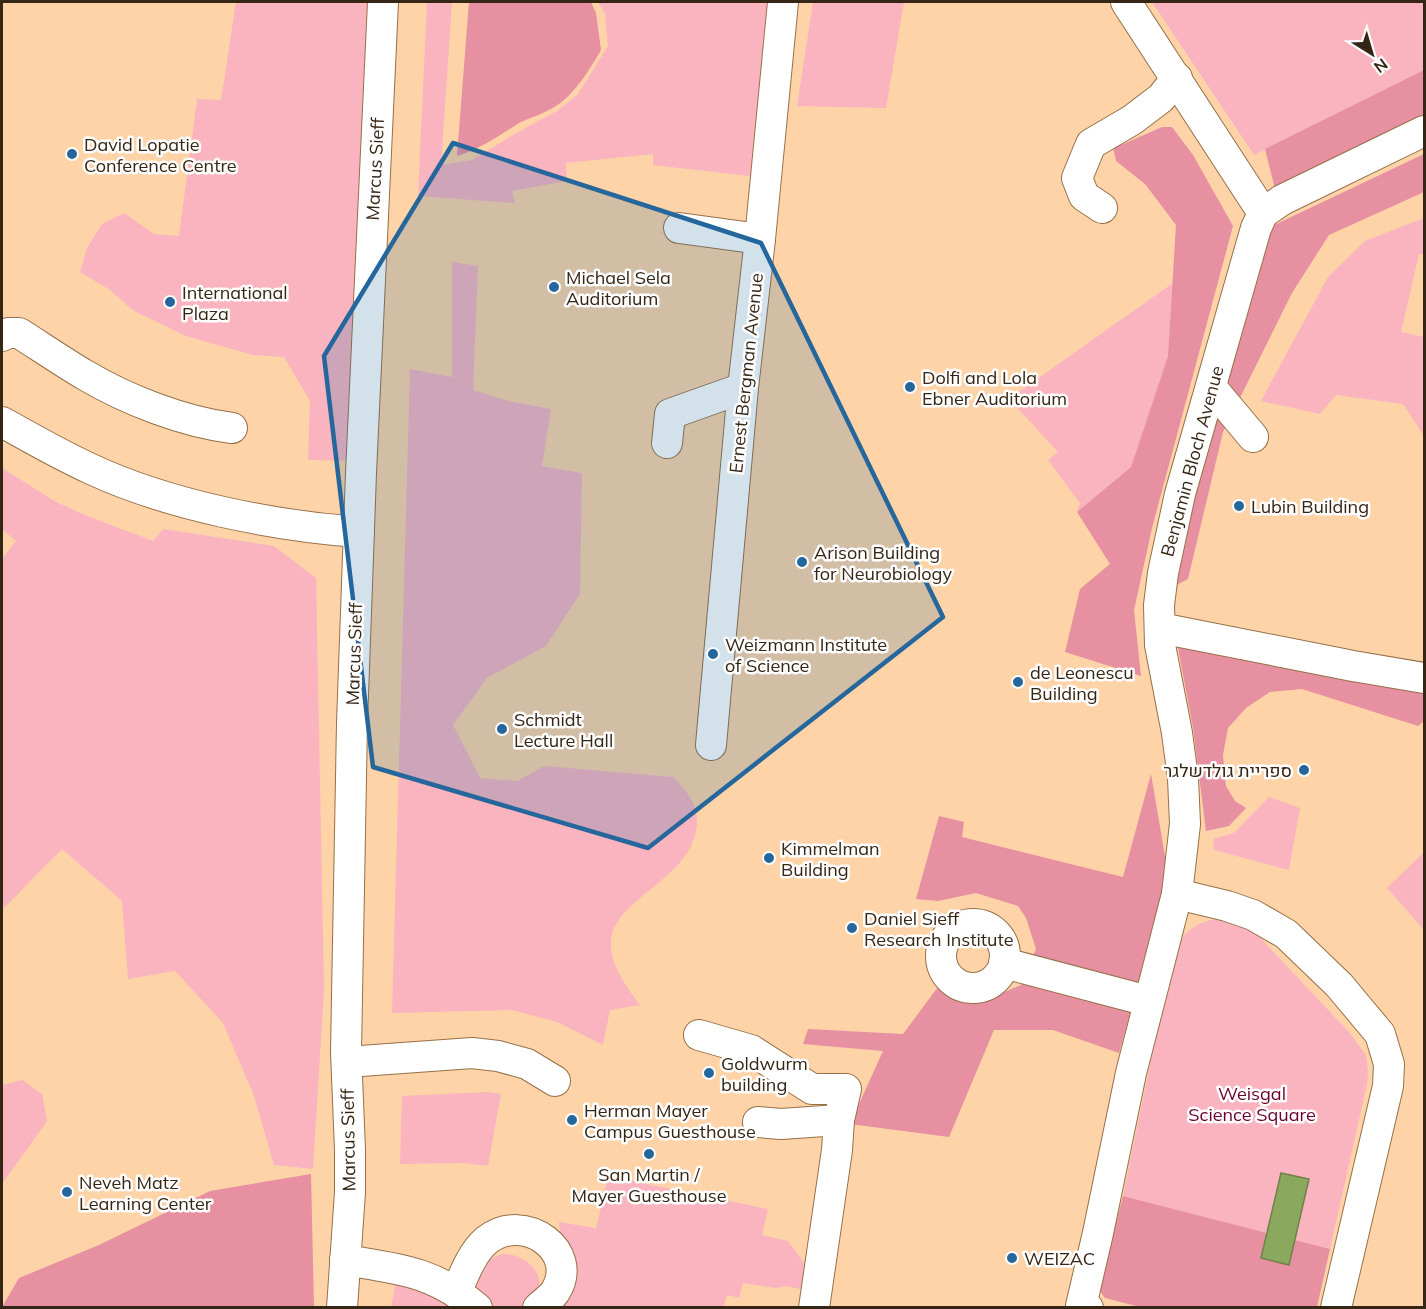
<svg xmlns="http://www.w3.org/2000/svg" width="1426" height="1309" viewBox="0 0 1426 1309" font-family="Mulish,Heebo,sans-serif">
<style>
.green{fill:#f9b4c0}
.forest{fill:#e690a1}
.water{fill:#8ba85f;stroke:#718148;stroke-width:1.5}
.lines{fill:none;stroke-linecap:round;stroke-linejoin:round}
.minor-casing{stroke:#967047;stroke-width:32}
.minor{stroke:#fff;stroke-width:30}
.marked{fill:#25679c;fill-opacity:0.2;stroke:#25679c;stroke-width:4.5;stroke-linejoin:round}
.poi-dot{fill:#25679c;stroke:#fdfdfd;stroke-width:2}
.labels{text-anchor:middle;dominant-baseline:central;stroke-width:5;stroke-linejoin:round;paint-order:stroke}
.poi-label{font-size:18px;fill:#352514;stroke:#fdfdfd;text-anchor:start}
.street-label{font-size:18px;fill:#352514;stroke:#fdfdfd}
.park-label{font-size:18px;fill:#6a002b;stroke:#fdfdfd}
</style>
<rect width="100%" height="100%" fill="#fed3a8"/>
<!-- green -->
<g class="green">
<polygon points="236,2 370,2 369,461 308,460 310,401 284,357 253,355 186,336 134,311 110,290 80,272 87,248 102,224 124,213 154,234 179,236 197,99 221,100"/>
<polygon points="427,2 452,2 441,165 472,160 518,132 557,111 578,94 608,46 605,14 598,2 792,2 766,178 653,165 653,154 566,163 567,181 512,191 515,203 418,196"/>
<polygon points="813,2 904,2 886,108 797,106"/>
<polygon points="1152,2 1424,2 1424,70 1254,155"/>
<polygon points="1424,218 1424,254 1419,254 1401,332 1424,337 1424,436 1403,404 1336,395 1320,414 1261,401 1328,277 1365,241"/>
<path d="M452,262L478,266L473,390L508,401L551,409L542,466L582,473L580,594L546,646L487,678L453,725L480,778L517,781L544,766L673,777C691,795 703,812 694,838C681,881 617,900 611,939C608,963 627,987 640,1005L610,1010L603,1045L557,1022L512,1010L392,1013L410,369L452,377Z"/>
<polygon points="1173,283 1168,356 1131,467 1077,512 1080,503 1048,460 1058,452 1009,399"/>
<polygon points="2,468 56,502 85,515 153,541 163,529 274,546 316,578 324,990 313,1169 274,1165 254,1096 223,1023 175,971 128,979 122,901 62,849 2,910 2,559 16,541 2,529"/>
<polygon points="1269,797 1300,808 1289,870 1214,850 1213,839 1234,833"/>
<polygon points="1424,852 1424,930 1387,888"/>
<path d="M1218,919L1251,928L1349,1032L1366,1055L1368,1072L1367,1084L1330,1249L1123,1196L1174,947C1189,930 1195,922 1218,919Z"/>
<polygon points="22,1080 42,1094 47,1121 2,1184 2,1085"/>
<polygon points="487,1092 501,1094 488,1166 463,1163 400,1164 402,1096"/>
<polygon points="608,1176 768,1209 762,1235 788,1241 808,1268 808,1291 787,1286 775,1288 743,1283 739,1298 727,1295 724,1307 560,1307 563,1261 559,1222 596,1228"/>
<path d="M503,1254C523,1254 547,1271 537,1295C535,1299 532,1303 529,1308L484,1307C481,1304 477,1299 476,1295C469,1275 486,1258 503,1254Z"/>
<polygon points="398,1269 462,1307 391,1308"/>
</g>
<!-- forest -->
<g class="forest">
<path d="M469,2H591L596,13L601,50C588,72 573,98 549,110C540,115 529,118 519,123C499,136 480,149 457,156Z"/>
<polygon points="1424,70 1424,122 1276,193 1265,149"/>
<polygon points="1162,127 1172,127 1193,155 1233,226 1152,528 1134,610 1141,676 1065,652 1080,589 1110,564 1077,512 1131,467 1168,356 1176,225 1145,184 1116,161 1112,142 1121,145"/>
<polygon points="1424,154 1424,192 1329,235 1292,293 1223,432 1188,579 1163,592 1268,228"/>
<polygon points="1176,637 1424,690 1424,721 1418,726 1302,689 1270,692 1246,708 1228,728 1223,755 1226,786 1235,801 1246,808 1229,826 1206,831 1193,728"/>
<polygon points="1151,774 1165,856 1165,889 1119,1053 1053,1030 994,1030 949,1137 850,1124 883,1051 803,1044 808,1029 903,1034 938,987 957,998 990,998 1021,985 1036,949 1026,918 1018,906 976,893 938,901 916,899 939,816 964,822 962,837 1123,877"/>
<polygon points="311,1174 314,1307 2,1307 19,1278 99,1245 210,1191"/>
<polygon points="1123,1196 1330,1249 1317,1307 1140,1307 1105,1298 1099,1290"/>
</g>
<!-- water -->
<polygon class="water" points="1281,1173 1309,1179 1289,1265 1261,1258"/>
<g class="lines">
<defs>
<g id="minor">
<polyline points="1126,2 1263,213"/>
<polyline points="1102,208 1084,196 1077,178 1091,144 1132,120 1161,98 1177,78"/>
<polyline points="679,228 760,239"/>
<path d="M2,336L8,333H19C41,347 63,362 85,375C127,400 184,422 232,428"/>
<polyline points="1211,387 1253,437"/>
<path d="M2,422C31,438 60,455 91,469C168,505 274,526 359,532"/>
<polyline points="667,443 670,414 743,388"/>
<polyline points="1160,628 1353,666 1424,678"/>
<polyline points="711,745 743,388 760,239 783,2"/>
<polyline points="1177,894 1185,824 1183,778 1177,733 1160,645 1159,605 1163,573 1180,494 1256,228 1263,213 1282,200 1424,131"/>
<circle cx="973" cy="956" r="32"/>
<polyline points="1004,963 1148,1001"/>
<polyline points="699,1035 751,1050 812,1089 846,1089 839,1120 837,1150 814,1308"/>
<polyline points="347,1062 472,1053 498,1056 527,1064 555,1081"/>
<polyline points="758,1122 781,1124 839,1120"/>
<path d="M345,1260C399,1269 433,1271 477,1308"/>
<path d="M457,1291C464,1274 473,1251 487,1240C524,1211 581,1251 555,1292C551,1298 543,1303 538,1308"/>
<polyline points="342,1308 350,1192 350,1150 346,1052 352,723 361,473 383,2"/>
<polyline points="1088,1308 1081,1306 1098,1233 1131,1073 1177,894 1227,906 1253,915 1286,934 1339,985 1380,1034 1389,1064 1388,1086 1336,1308"/>
</g>
</defs>
<!-- minor casing -->
<use href="#minor" class="minor-casing"/>
<!-- minor -->
<use href="#minor" class="minor"/>
</g>
<!-- marked area -->
<path class="marked" d="M453,143L761,243L943,617L648,848L373,767L324,356Z"/>
<!-- markers -->
<g class="poi-dot">
<circle cx="72" cy="154" r="6"/>
<circle cx="554" cy="287" r="6"/>
<circle cx="170" cy="302" r="6"/>
<circle cx="910" cy="387" r="6"/>
<circle cx="1239" cy="506" r="6"/>
<circle cx="802" cy="562" r="6"/>
<circle cx="713" cy="654" r="6"/>
<circle cx="1018" cy="682" r="6"/>
<circle cx="502" cy="729" r="6"/>
<circle cx="1304" cy="770" r="6"/>
<circle cx="769" cy="858" r="6"/>
<circle cx="852" cy="928" r="6"/>
<circle cx="709" cy="1073" r="6"/>
<circle cx="572" cy="1120" r="6"/>
<circle cx="649" cy="1154" r="6"/>
<circle cx="67" cy="1192" r="6"/>
<circle cx="1012" cy="1258" r="6"/>
</g>
<g class="labels">
<!-- poi labels -->
<g class="poi-label">
<text x="84" y="144">David Lopatie<tspan x="84" dy="21">Conference Centre</tspan></text>
<text x="566" y="277">Michael Sela<tspan x="566" dy="21">Auditorium</tspan></text>
<text x="182" y="292">International<tspan x="182" dy="21">Plaza</tspan></text>
<text x="922" y="377">Dolfi and Lola<tspan x="922" dy="21">Ebner Auditorium</tspan></text>
<text x="1251" y="506">Lubin Building</text>
<text x="814" y="552">Arison Building<tspan x="814" dy="21">for Neurobiology</tspan></text>
<text x="725" y="644">Weizmann Institute<tspan x="725" dy="21">of Science</tspan></text>
<text x="1030" y="672">de Leonescu<tspan x="1030" dy="21">Building</tspan></text>
<text x="514" y="719">Schmidt<tspan x="514" dy="21">Lecture Hall</tspan></text>
<text x="1292" y="770" text-anchor="end">ספריית גולדשלגר</text>
<text x="781" y="848">Kimmelman<tspan x="781" dy="21">Building</tspan></text>
<text x="864" y="918">Daniel Sieff<tspan x="864" dy="21">Research Institute</tspan></text>
<text x="721" y="1063">Goldwurm<tspan x="721" dy="21">building</tspan></text>
<text x="584" y="1110">Herman Mayer<tspan x="584" dy="21">Campus Guesthouse</tspan></text>
<text x="649" y="1174" text-anchor="middle">San Martin /<tspan x="649" dy="21">Mayer Guesthouse</tspan></text>
<text x="79" y="1182">Neveh Matz<tspan x="79" dy="21">Learning Center</tspan></text>
<text x="1024" y="1258">WEIZAC</text>
</g>
<!-- street labels -->
<g class="street-label">
<text transform="translate(375 169) rotate(-87)">Marcus Sieff</text>
<text transform="translate(746 373) rotate(-84)">Ernest Bergman Avenue</text>
<text transform="translate(1192 461) rotate(-75)">Benjamin Bloch Avenue</text>
<text transform="translate(354 654) rotate(-88)">Marcus Sieff</text>
<text transform="translate(348 1140) rotate(-91)">Marcus Sieff</text>
</g>
<!-- park labels -->
<g class="park-label">
<text x="1252" y="1093">Weisgal<tspan x="1252" dy="21">Science Square</tspan></text>
</g>
</g>
<!-- border -->
<rect width="1426" height="1309" fill="none" stroke="#352514" stroke-width="6"/>
<!-- north arrow -->
<g transform="translate(1372 54) rotate(143)" stroke="#fdfdfd" stroke-width="4.5" paint-order="stroke">
<path d="M0-4.5L10 22L0 15L-10 22Z" fill="#352514"/>
<text y="-9" font-size="16" font-weight="bold" text-anchor="middle" fill="#352514">N</text>
</g>
</svg>
